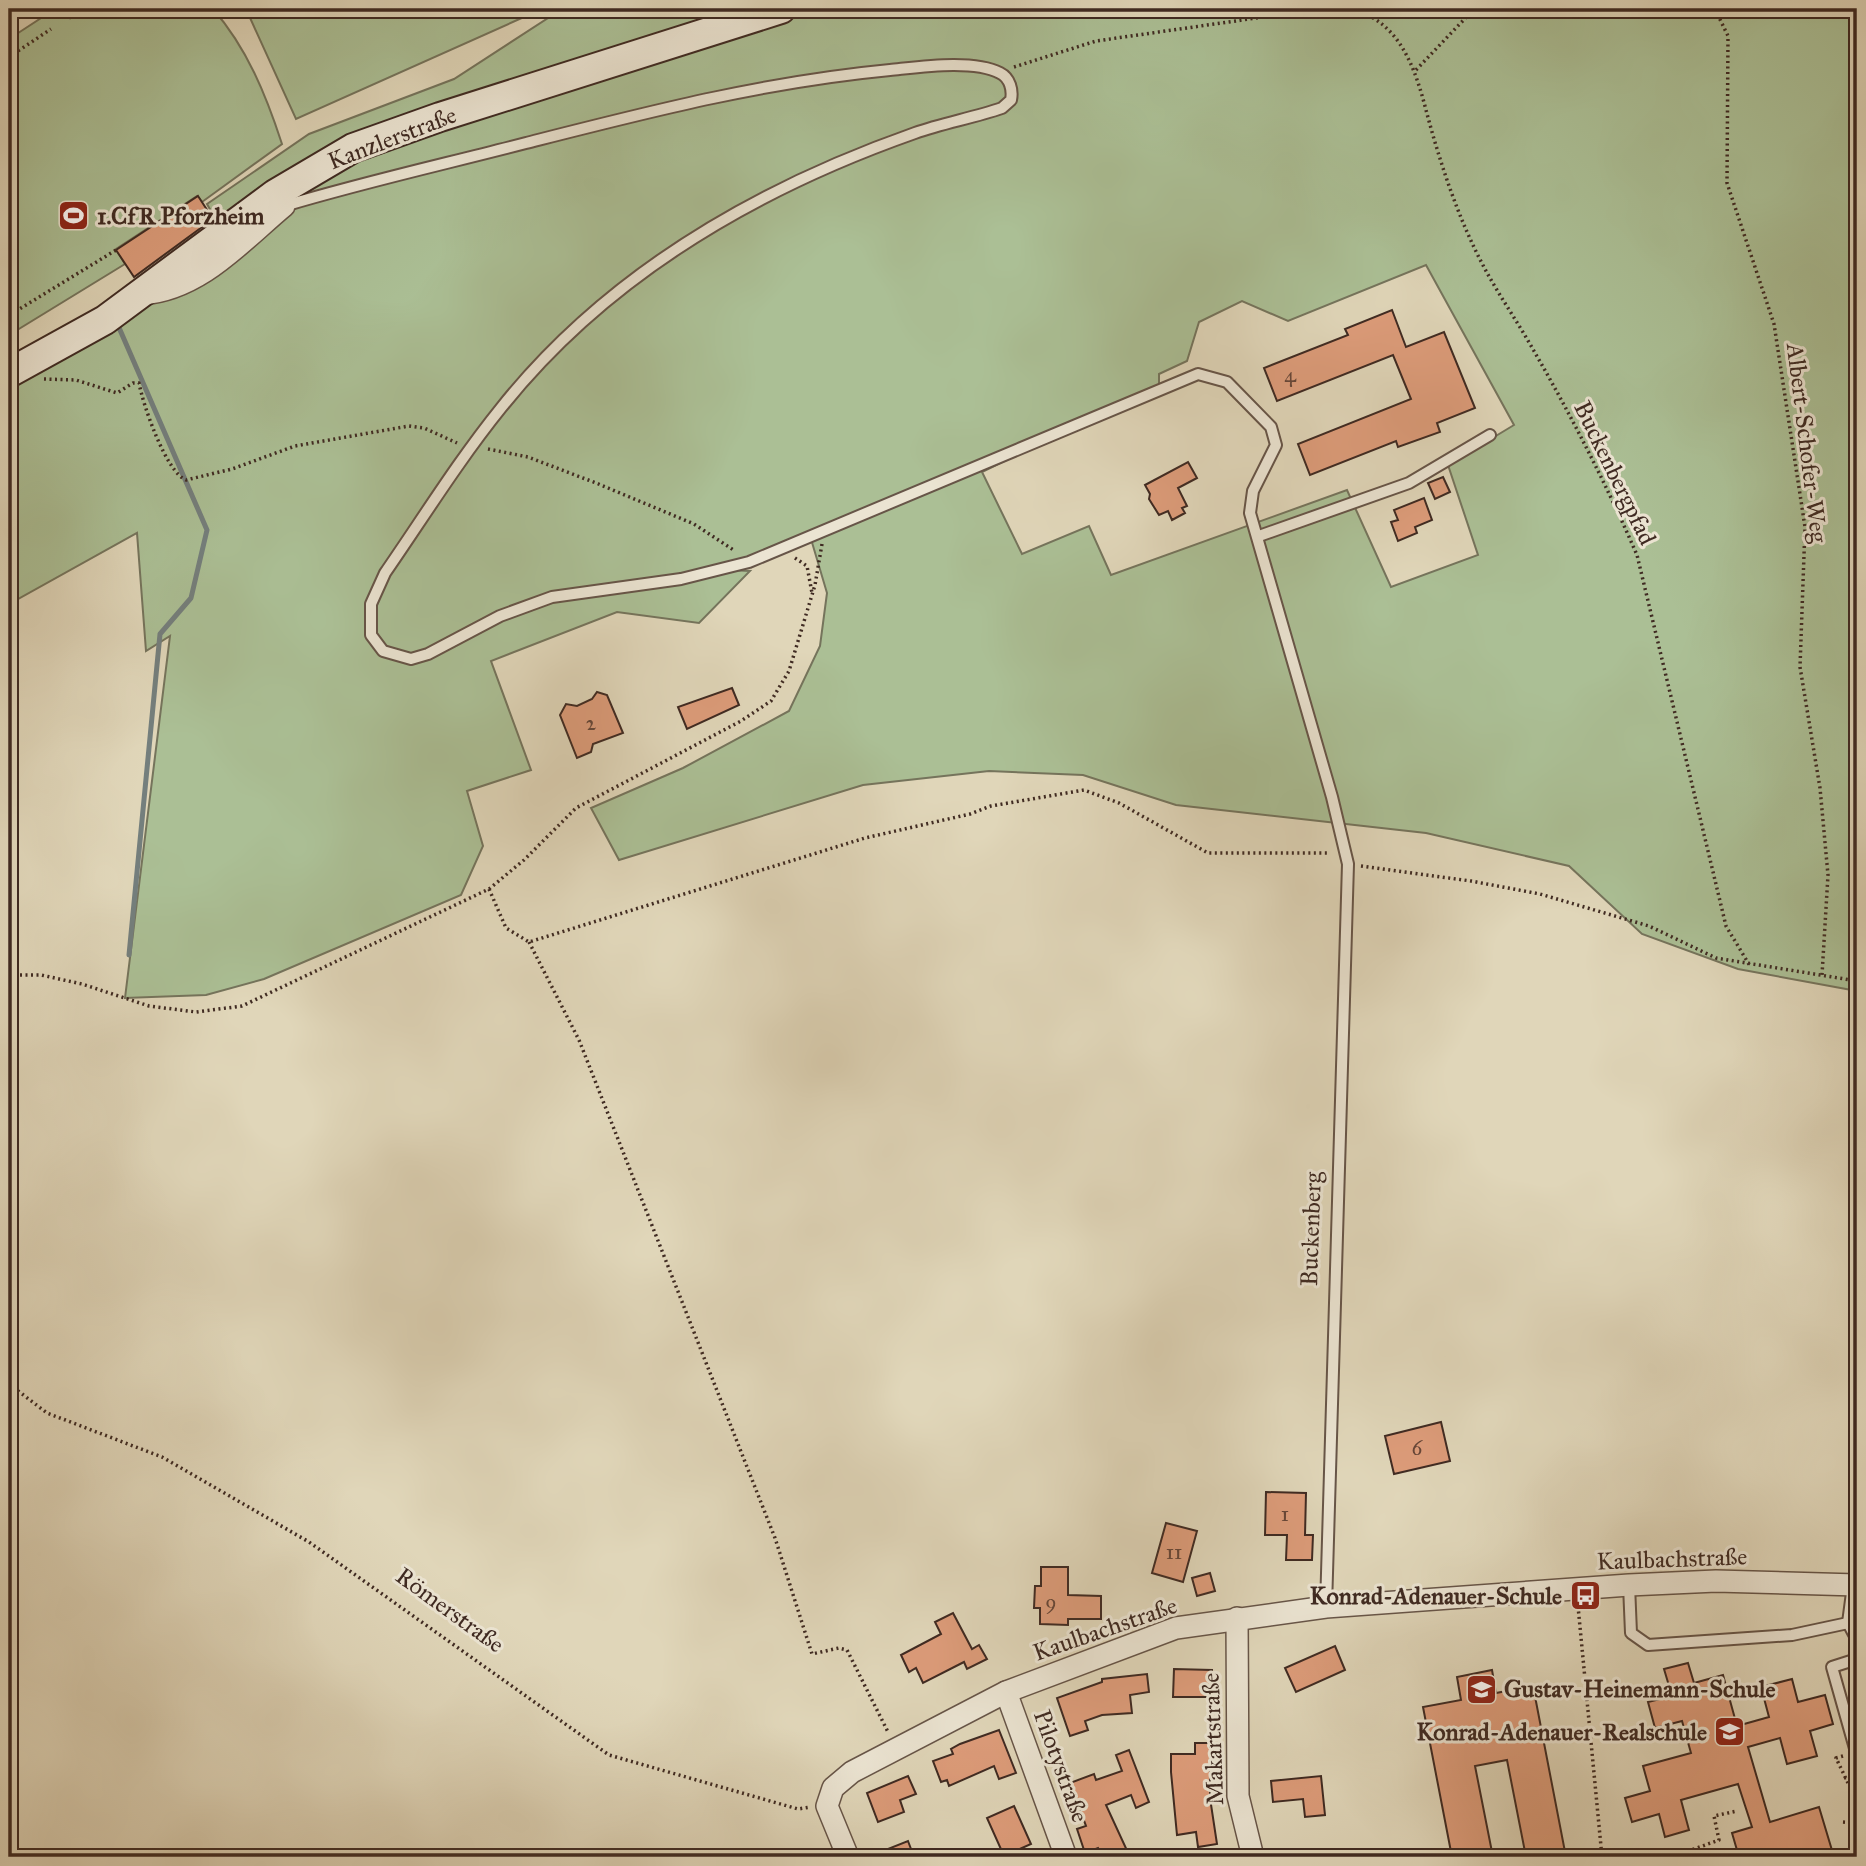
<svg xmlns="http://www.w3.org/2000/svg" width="1866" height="1866" viewBox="0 0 1866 1866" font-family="'IM FELL Great Primer',serif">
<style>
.green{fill:#abbf95;stroke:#75745c;stroke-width:2;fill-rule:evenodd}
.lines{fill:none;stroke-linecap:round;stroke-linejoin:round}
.stream{stroke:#747f7d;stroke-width:5}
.building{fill:#dd9c7a;stroke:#3f2a22;stroke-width:2}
.lane-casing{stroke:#675548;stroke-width:14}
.street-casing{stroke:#675548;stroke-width:24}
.secondary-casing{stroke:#3f2a22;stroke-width:32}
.path{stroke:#3f2a22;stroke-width:3.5;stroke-dasharray:2 3.5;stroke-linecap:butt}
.lane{stroke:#ebe4d2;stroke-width:10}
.street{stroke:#ebe4d2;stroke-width:21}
.secondary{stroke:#ebe4d2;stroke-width:28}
.labels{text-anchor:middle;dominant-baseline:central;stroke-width:6;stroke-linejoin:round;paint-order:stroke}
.number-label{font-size:21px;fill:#664638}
.street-label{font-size:24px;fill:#3f2a22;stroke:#ebe4d2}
.poi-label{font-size:24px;font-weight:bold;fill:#3f2a22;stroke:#ebe4d2;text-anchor:start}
</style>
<rect width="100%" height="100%" fill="#e0d6b9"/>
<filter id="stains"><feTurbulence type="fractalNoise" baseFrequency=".00286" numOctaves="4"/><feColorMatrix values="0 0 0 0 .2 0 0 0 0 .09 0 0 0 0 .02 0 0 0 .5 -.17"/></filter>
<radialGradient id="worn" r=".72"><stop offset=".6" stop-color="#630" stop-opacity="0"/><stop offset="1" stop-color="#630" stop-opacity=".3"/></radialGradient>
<!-- green -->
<g class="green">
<path d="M55,9H213C247,48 266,95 282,144L202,202L197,196L116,249L125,264L9,335V39Z"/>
<polygon points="246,9 542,9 296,119"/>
<path d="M562,9H1857V991L1738,969L1642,934L1569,866L1426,833L1176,805L1083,775L989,771L863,785L619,860L591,808L683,768L789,711L820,646L827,593L811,539L728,570L750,571L699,623L617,612L491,661L531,770L467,791L483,846L461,895L264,979L206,995L125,998L170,636L146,651L137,533L9,604V382L139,312L228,241L207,204L309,134L454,79ZM1426,265L1514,425L1448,465L1478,555L1391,587L1347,490L1111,575L1089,526L1022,554L982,472L1159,386V374L1187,361L1199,322L1242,301L1288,321Z"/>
</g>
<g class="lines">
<!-- stream -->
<polyline class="stream" points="117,323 207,530 191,598 160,634 129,955"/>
</g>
<!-- building -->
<g class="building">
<polygon points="198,196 213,219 134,277 116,250"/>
<polygon points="1392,310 1406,347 1444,332 1475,408 1437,423 1440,432 1398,447 1396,441 1310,475 1298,444 1411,399 1393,355 1277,401 1264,368 1348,335 1345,329"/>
<polygon points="1188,462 1197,478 1178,488 1187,506 1182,508 1185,513 1172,520 1168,511 1159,515 1149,499 1150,494 1145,485"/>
<polygon points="1443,477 1450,492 1435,499 1428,483"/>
<polygon points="1424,498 1432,520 1415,527 1417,533 1398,541 1391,522 1398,520 1394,510"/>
<polygon points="732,688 739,705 687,729 678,707"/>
<polygon points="597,692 607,695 623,733 593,744 591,752 577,758 560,715 566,704 577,706 592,699"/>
<polygon points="1441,1422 1450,1461 1394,1474 1385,1436"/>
<polygon points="1266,1492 1306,1493 1305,1535 1313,1535 1312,1560 1286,1560 1287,1535 1265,1535"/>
<polygon points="1166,1523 1197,1531 1183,1582 1152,1573"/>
<polygon points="1041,1567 1068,1567 1068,1595 1101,1596 1101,1619 1068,1619 1068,1625 1040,1624 1040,1608 1034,1608 1035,1586 1041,1586"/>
<polygon points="1210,1573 1215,1591 1197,1596 1192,1578"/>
<polygon points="953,1613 972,1649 979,1645 987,1659 967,1669 964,1662 923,1683 916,1668 909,1672 901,1655 941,1634 935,1622"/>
<polygon points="1335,1646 1345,1670 1296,1692 1285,1668"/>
<polygon points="1688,1663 1694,1683 1723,1675 1737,1726 1769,1717 1761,1687 1792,1679 1798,1702 1825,1695 1833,1724 1810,1731 1817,1756 1787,1764 1780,1738 1748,1747 1770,1822 1819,1807 1834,1857 1739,1857 1732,1833 1752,1827 1738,1784 1681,1800 1689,1830 1665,1837 1659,1814 1632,1822 1625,1798 1650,1791 1643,1766 1691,1753 1682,1721 1655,1728 1648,1702 1672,1696 1664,1669"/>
<polygon points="1174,1669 1212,1670 1211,1697 1173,1697"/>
<polygon points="1492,1670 1496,1693 1533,1686 1566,1857 1526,1857 1507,1760 1475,1766 1493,1857 1452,1857 1423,1707 1461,1700 1457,1677"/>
<polygon points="1147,1674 1149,1692 1130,1695 1132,1713 1102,1715 1085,1721 1088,1730 1070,1736 1057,1698 1102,1682 1102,1679"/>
<polygon points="999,1730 1016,1773 999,1779 994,1766 949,1786 947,1780 941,1782 933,1761 953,1754 951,1749 960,1744"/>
<polygon points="1195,1743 1210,1743 1210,1798 1217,1844 1198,1847 1196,1832 1177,1835 1171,1772 1171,1754 1195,1754"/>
<polygon points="1129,1750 1149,1802 1136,1808 1131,1795 1106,1805 1130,1857 1102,1857 1098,1848 1085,1853 1077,1829 1086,1826 1070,1783 1094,1774 1096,1780 1122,1771 1116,1755"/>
<polygon points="908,1776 916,1794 900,1800 904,1812 878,1822 867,1793"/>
<polygon points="1321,1776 1325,1815 1305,1817 1303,1799 1273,1802 1271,1781"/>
<polygon points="1014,1806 1031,1844 1004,1856 987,1818"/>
<polygon points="908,1841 914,1857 871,1857 870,1856"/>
</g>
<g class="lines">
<defs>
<g id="lane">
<path d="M284,206C364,182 445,164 526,143C648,112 763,82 890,70C920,67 973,59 1000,73C1010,78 1013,90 1011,100L1002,108C973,118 943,123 915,133C756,189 607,275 501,408C459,460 423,518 385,573L371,604V635L383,651L411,659L428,654L500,616L552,597L681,579L749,562L1198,374L1227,382L1271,427L1276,445L1253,491L1250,513L1332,797L1348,864L1326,1607"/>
<polyline points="1259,536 1409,483 1490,435"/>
<polyline points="1629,1585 1631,1633 1648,1645 1792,1635 1848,1623"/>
<polyline points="1853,1585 1848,1623 1857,1640"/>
<polyline points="1856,1752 1832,1667 1857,1659"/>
</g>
<g id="street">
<path d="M142,294C200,290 242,241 284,206"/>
<polyline points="1237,1618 1238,1796 1253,1857"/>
<polyline points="1006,1692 1066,1857"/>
<polyline points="848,1857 827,1806 833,1788 852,1772 1006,1692 1176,1628 1326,1607 1629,1585 1716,1581 1857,1585"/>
</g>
<polyline id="secondary" points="9,373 105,320 275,194 353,148 440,117 781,9"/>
</defs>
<!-- lane casing -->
<use href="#lane" class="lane-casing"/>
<!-- street casing -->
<use href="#street" class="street-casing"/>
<!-- secondary casing -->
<use href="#secondary" class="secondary-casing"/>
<!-- path -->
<g class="path">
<path d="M1352,9C1400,22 1415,68 1426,110C1440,163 1459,221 1485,269C1500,297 1519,324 1534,351C1572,417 1607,486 1637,555L1726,926L1750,966"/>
<polyline points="1715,9 1728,36 1727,183 1774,324 1805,527 1800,667 1820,788 1828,875 1822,975"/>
<polyline points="69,18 83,9"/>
<polyline points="9,57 51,29"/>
<polyline points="1014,67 1096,41 1319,9"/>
<polyline points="1416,70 1474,9"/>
<polyline points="9,306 13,313 116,250"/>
<path d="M44,379L76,380L117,393L133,383H139C143,405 166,472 186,480L232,469L295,446L409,426L424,428L457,443"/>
<polyline points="488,449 528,457 596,483 694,524 735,551"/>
<polyline points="795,558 807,566 812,593"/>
<polyline points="1361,866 1471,881 1540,894 1649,926 1716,958 1857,981"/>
<polyline points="489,889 506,928 529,942 865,838 970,814 991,806 1084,790 1119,803 1208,853 1330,853"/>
<polyline points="529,942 579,1040 775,1538 812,1654 839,1648 847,1650 888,1732"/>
<polyline points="9,975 41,975 82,984 149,1006 196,1012 242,1006 489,889 524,860 576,808 741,721 771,701 789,671 815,585 822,544"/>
<polyline points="9,1384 47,1413 162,1457 309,1542 609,1755 798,1809 811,1807"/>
<polyline points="1578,1606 1602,1857"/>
<polyline points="1843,1756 1836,1758 1849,1785"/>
<polyline points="1844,1778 1857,1775"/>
<polyline points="1843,1822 1857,1823"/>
<polyline points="1672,1857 1719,1840 1714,1816 1737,1811"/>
</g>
<!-- lane -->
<use href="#lane" class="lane"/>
<!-- street -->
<use href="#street" class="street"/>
<!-- secondary -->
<use href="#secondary" class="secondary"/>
</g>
<!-- icons -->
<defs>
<symbol id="stadium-square" viewBox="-11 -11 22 22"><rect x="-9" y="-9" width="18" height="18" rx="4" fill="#8f2418" stroke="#ebe4d2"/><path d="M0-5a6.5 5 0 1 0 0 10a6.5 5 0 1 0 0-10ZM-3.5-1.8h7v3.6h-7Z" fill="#fff"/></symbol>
<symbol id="bus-square" viewBox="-11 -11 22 22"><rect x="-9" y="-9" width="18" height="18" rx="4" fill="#8f2418" stroke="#ebe4d2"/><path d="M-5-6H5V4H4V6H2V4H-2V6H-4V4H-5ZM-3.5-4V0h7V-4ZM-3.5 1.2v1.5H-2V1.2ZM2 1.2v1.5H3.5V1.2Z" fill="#fff"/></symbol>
<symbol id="school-square" viewBox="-11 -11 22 22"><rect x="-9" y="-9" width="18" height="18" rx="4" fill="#8f2418" stroke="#ebe4d2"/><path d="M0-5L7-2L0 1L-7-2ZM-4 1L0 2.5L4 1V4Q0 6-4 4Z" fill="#fff"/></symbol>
</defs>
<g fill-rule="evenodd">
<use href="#stadium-square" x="56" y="198" width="35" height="35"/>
<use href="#bus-square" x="1568" y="1578" width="35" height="35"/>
<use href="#school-square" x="1464" y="1672" width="35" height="35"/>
<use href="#school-square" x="1712" y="1714" width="35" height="35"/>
</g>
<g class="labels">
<!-- number labels -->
<g class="number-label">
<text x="1290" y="375">4</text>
<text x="591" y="723">2</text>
<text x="1417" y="1448">6</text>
<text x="1285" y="1514">1</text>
<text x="1174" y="1552">11</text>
<text x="1051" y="1602">9</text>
</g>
<!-- street labels -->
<g class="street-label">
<text transform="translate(392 138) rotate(-21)">Kanzlerstraße</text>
<text transform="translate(1807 443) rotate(83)">Albert-Schofer-Weg</text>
<text transform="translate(1615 473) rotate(64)">Buckenbergpfad</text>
<text transform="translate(1311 1229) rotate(-88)">Buckenberg</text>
<text transform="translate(1672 1559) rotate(-2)">Kaulbachstraße</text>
<text transform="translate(450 1610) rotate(36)">Römerstraße</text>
<text transform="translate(1105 1629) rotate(-19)">Kaulbachstraße</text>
<text transform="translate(1213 1739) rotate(-92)">Makartstraße</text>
<text transform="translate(1061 1766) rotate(70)">Pilotystraße</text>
</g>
<!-- poi labels -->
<g class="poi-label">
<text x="97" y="216">1.CfR Pforzheim</text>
<text x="1562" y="1596" text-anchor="end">Konrad-Adenauer-Schule</text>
<text x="1504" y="1689">Gustav-Heinemann-Schule</text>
<text x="1707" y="1732" text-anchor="end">Konrad-Adenauer-Realschule</text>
</g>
</g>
<!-- margin -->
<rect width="1866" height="1866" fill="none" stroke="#e0d6b9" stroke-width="35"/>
<rect x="10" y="10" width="1845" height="1845" fill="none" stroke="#3f2a22" stroke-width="3.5"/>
<rect x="18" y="18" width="1831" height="1831" fill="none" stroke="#3f2a22" stroke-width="2"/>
<rect width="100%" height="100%" filter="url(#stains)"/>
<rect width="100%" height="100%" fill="url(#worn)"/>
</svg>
